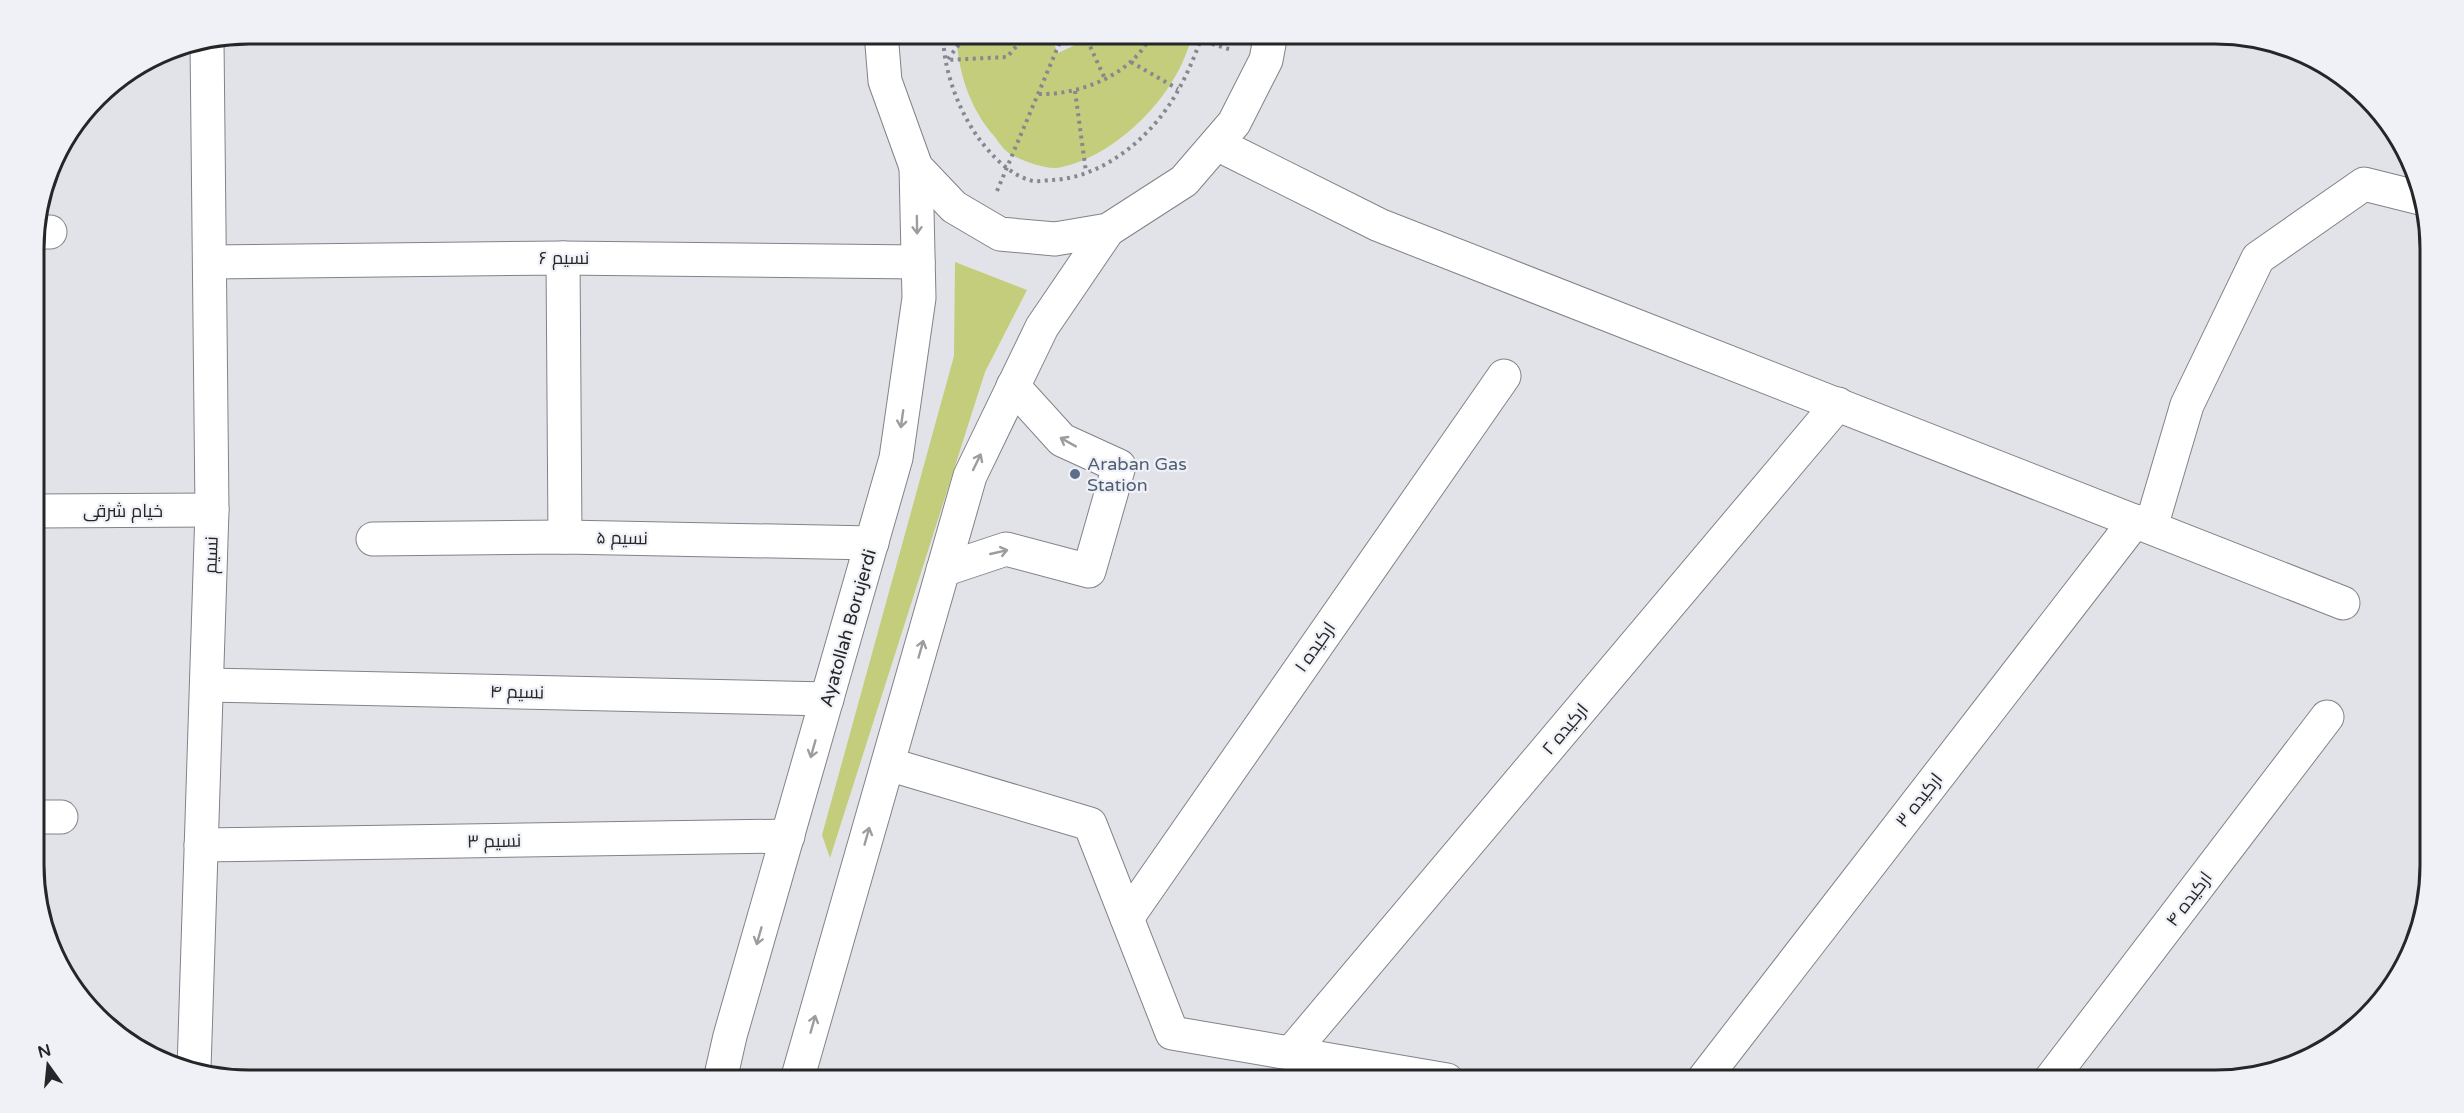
<svg xmlns="http://www.w3.org/2000/svg" width="2464" height="1113" viewBox="0 0 2464 1113" font-family="'Varela Round',Cairo,sans-serif">
<style>
.grass{fill:#c3cd7c}
.lines{fill:none;stroke-linecap:round;stroke-linejoin:round}
.minor-casing{stroke:#828388;stroke-width:35}
.major-casing{stroke:#828388;stroke-width:35}
.path{stroke:#87888d;stroke-width:4;stroke-dasharray:3 4.5;stroke-linecap:butt}
.minor{stroke:#fff;stroke-width:33}
.major{stroke:#fff;stroke-width:33}
.oneway{stroke:#9d9d9e}
.service-dot{fill:#5c6f8a;stroke:#f0f1f6;stroke-width:2}
.labels{text-anchor:middle;dominant-baseline:central;stroke-width:4.5;stroke-linejoin:round;paint-order:stroke}
.street-label{font-size:18px;fill:#252628;stroke:#f0f1f6}
.service-label{font-size:18px;fill:#4e5e75;stroke:#f0f1f6;text-anchor:start}
.rim{fill:none;stroke:#252628;stroke-width:3}
</style>
<rect width="100%" height="100%" fill="#e2e3e9"/>
<!-- grass -->
<g class="grass">
<path d="M956,33H1049L1058,53L1101,33H1194C1188,47 1184,62 1176,75C1154,115 1108,157 1062,167C1048,171 1023,161 1010,154C1004,150 999,143 995,137C969,108 958,71 956,33Z"/>
<polygon points="955,262 1027,290 985,372 830,858 822,835 954,356"/>
</g>
<g class="lines">
<defs>
<g id="minor">
<polyline points="1217,144 1379,225 2343,603"/>
<polyline points="34,232 50,232"/>
<polyline points="563,258 565,537"/>
<polyline points="210,262 563,258 918,262"/>
<polyline points="34,511 212,510"/>
<polyline points="2151,527 2187,405 2258,258 2364,184 2420,198"/>
<polyline points="373,539 565,537 872,543"/>
<polyline points="943,570 1006,549 1089,571 1119,466 1062,440 1013,386"/>
<polyline points="207,685 827,699"/>
<polyline points="888,764 1090,824 1172,1033 1447,1080"/>
<polyline points="35,817 61,817"/>
<polyline points="201,845 788,836"/>
<polyline points="1127,918 1504,376"/>
<polyline points="1291,1053 1838,404"/>
<polyline points="194,1069 212,510 207,41"/>
<polyline points="1703,1080 2135,521"/>
<polyline points="2050,1080 2327,717"/>
</g>
<g id="major">
<polyline points="881,33 885,81 916,167 954,207 1000,234 1055,239 1108,230 1184,181 1234,123 1266,60 1271,33"/>
<polyline points="720,1080 730,1036 896,458 919,298 916,167"/>
<polyline points="797,1080 970,476 1042,327 1108,230"/>
</g>
</defs>
<!-- minor casing -->
<use href="#minor" class="minor-casing"/>
<!-- major casing -->
<use href="#major" class="major-casing"/>
<!-- path -->
<g class="path">
<path d="M943,33C943,68 957,107 977,136C990,154 1010,176 1033,181C1039,182 1046,180 1052,180C1101,178 1148,140 1173,99C1186,78 1195,56 1203,33"/>
<polyline points="968,33 947,60 1007,57 1028,33"/>
<polyline points="1055,33 1060,42"/>
<polyline points="1084,33 1105,79"/>
<polyline points="1176,33 1232,50"/>
<polyline points="1131,62 1178,89"/>
<polyline points="1075,91 1086,172"/>
<path d="M1039,94C1081,95 1134,74 1152,33"/>
<polyline points="997,191 1060,42 1078,33"/>
</g>
<!-- minor -->
<use href="#minor" class="minor"/>
<!-- major -->
<use href="#major" class="major"/>
</g>
<!-- one-way arrows -->
<defs><path id="oneway-shaft" d="M-6 0H5M1.5-3L5.5 0L1.5 3" fill="none" stroke-width="1.6" stroke-linecap="round" stroke-linejoin="round" transform="scale(1.5)"/></defs>
<g class="oneway">
<use href="#oneway-shaft" transform="translate(917 225) rotate(89)"/>
<use href="#oneway-shaft" transform="translate(902 419) rotate(98)"/>
<use href="#oneway-shaft" transform="translate(1068 442) rotate(-151)"/>
<use href="#oneway-shaft" transform="translate(977 462) rotate(-64)"/>
<use href="#oneway-shaft" transform="translate(999 552) rotate(-13)"/>
<use href="#oneway-shaft" transform="translate(921 649) rotate(-74)"/>
<use href="#oneway-shaft" transform="translate(813 749) rotate(106)"/>
<use href="#oneway-shaft" transform="translate(867 836) rotate(-74)"/>
<use href="#oneway-shaft" transform="translate(759 936) rotate(106)"/>
<use href="#oneway-shaft" transform="translate(813 1024) rotate(-74)"/>
</g>
<!-- markers -->
<circle class="service-dot" cx="1075" cy="474" r="6"/>
<g class="labels">
<!-- street labels -->
<g class="street-label">
<text x="564" y="258">نسیم ۶</text>
<text x="123" y="511">خیام شرقی</text>
<text transform="translate(622 538) rotate(1)">نسیم ۵</text>
<text transform="translate(211 555) rotate(-88)">نسیم</text>
<text transform="translate(848 628) rotate(-74)">Ayatollah Borujerdi</text>
<text transform="translate(1315 647) rotate(-55)">ارکیده ۱</text>
<text transform="translate(517 692) rotate(1)">نسیم ۴</text>
<text transform="translate(1565 729) rotate(-50)">ارکیده ۲</text>
<text transform="translate(1919 800) rotate(-52)">ارکیده ۳</text>
<text transform="translate(494 841) rotate(-1)">نسیم ۳</text>
<text transform="translate(2189 899) rotate(-53)">ارکیده ۴</text>
</g>
<!-- service labels -->
<g class="service-label">
<text x="1087" y="464">Araban Gas<tspan x="1087" dy="21">Station</tspan></text>
</g>
</g>
<!-- crop -->
<path d="M0 0H2464V1113H0ZM249 44H2215A205 205 0 0 1 2420 249V865A205 205 0 0 1 2215 1070H249A205 205 0 0 1 44 865V249A205 205 0 0 1 249 44Z" fill="#f0f1f6" fill-rule="evenodd"/>
<path class="rim" d="M249 44H2215A205 205 0 0 1 2420 249V865A205 205 0 0 1 2215 1070H249A205 205 0 0 1 44 865V249A205 205 0 0 1 249 44Z"/>
<!-- north arrow -->
<g transform="translate(48 1065) rotate(345)" stroke="#f0f1f6" stroke-width="4.5" paint-order="stroke">
<path d="M0-4.5L10 22L0 15L-10 22Z" fill="#252628"/>
<text y="-9" font-size="16" font-weight="bold" text-anchor="middle" fill="#252628">N</text>
</g>
</svg>
